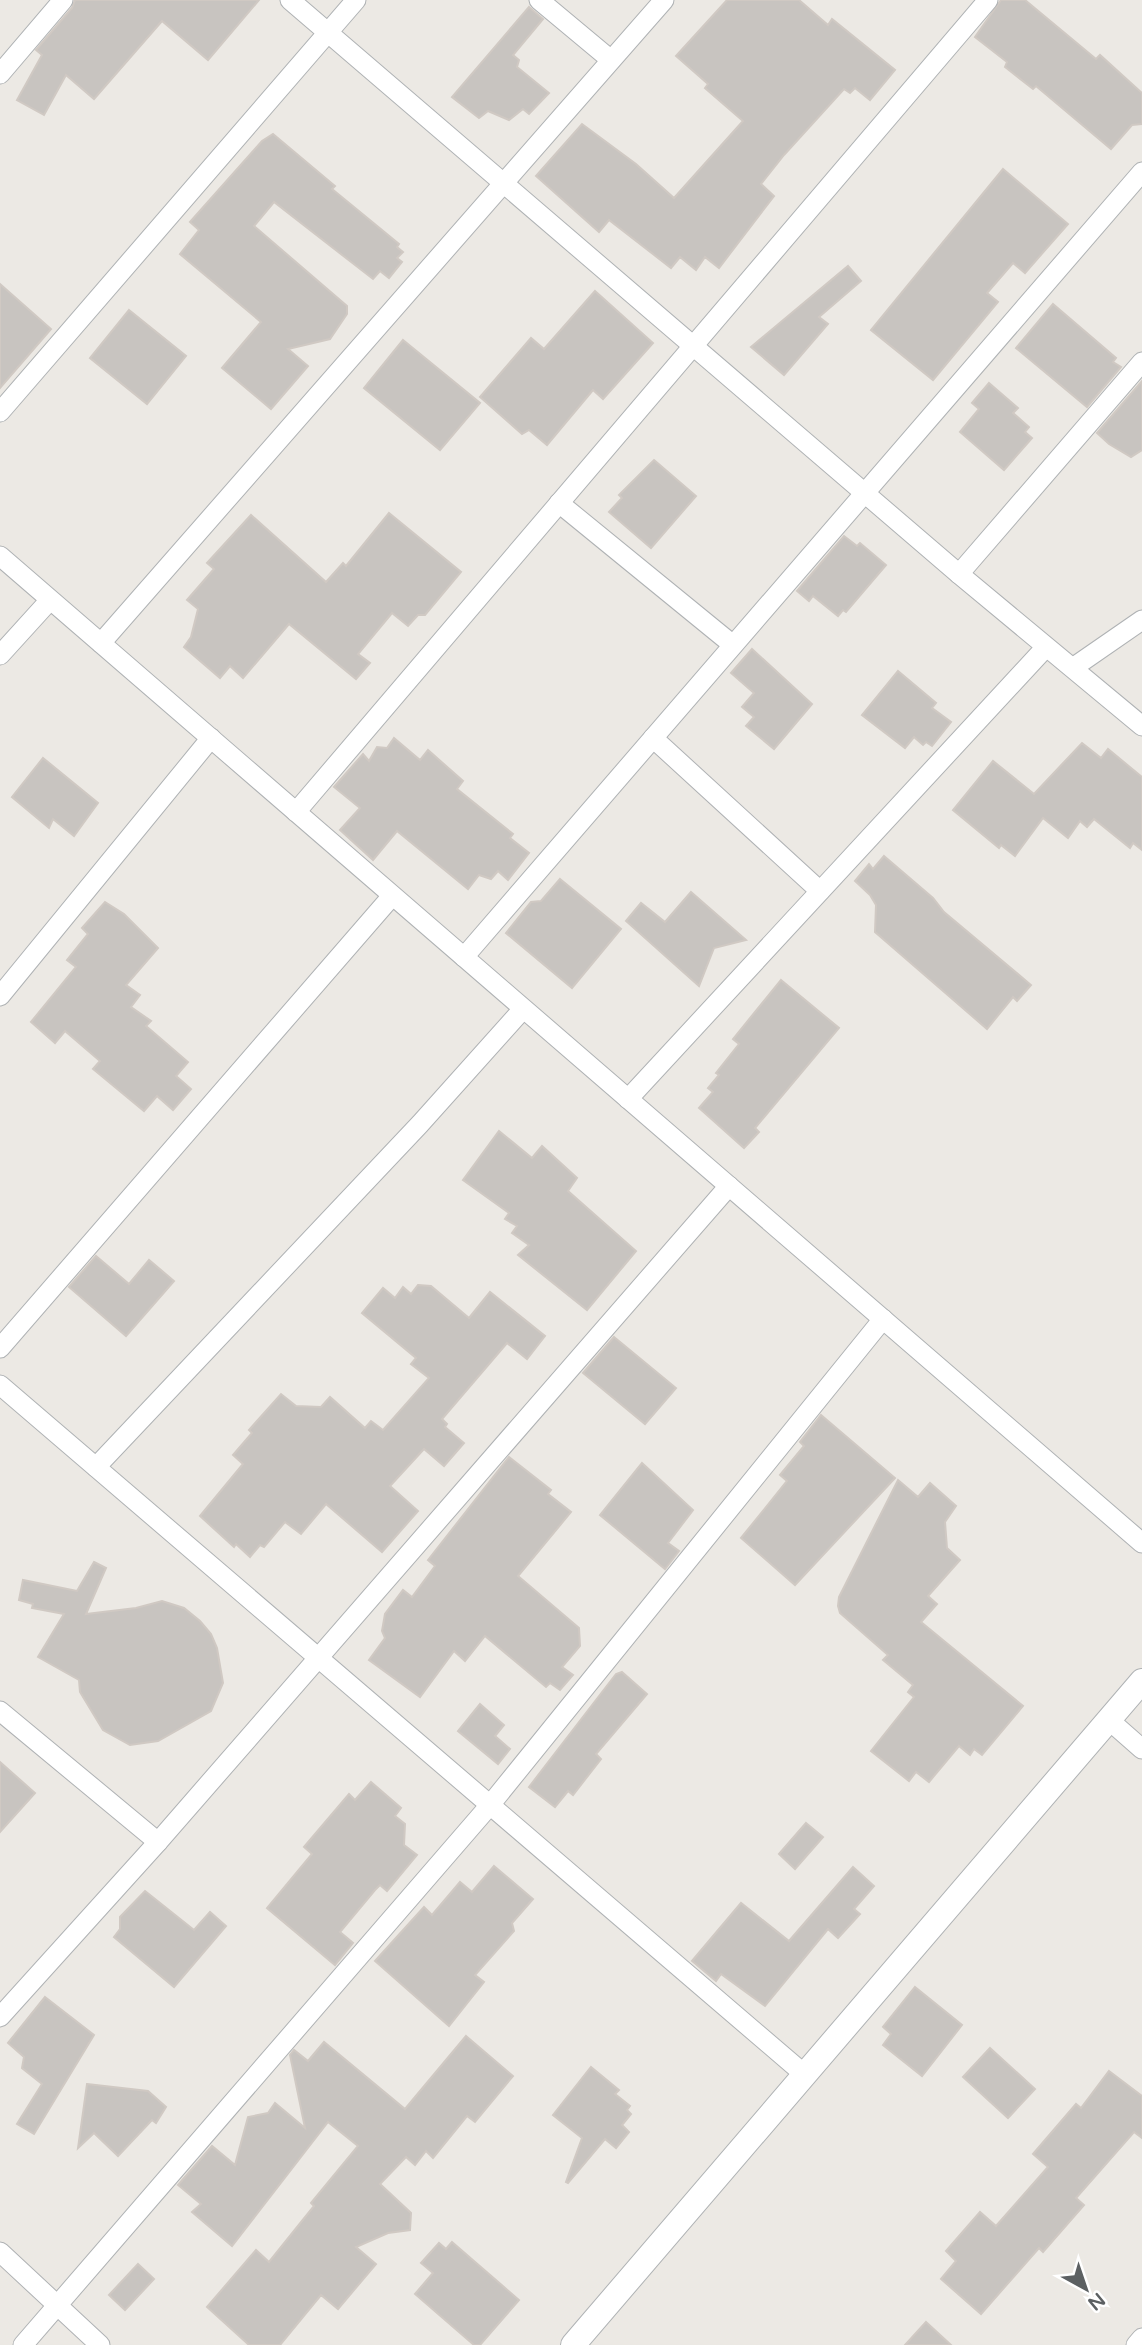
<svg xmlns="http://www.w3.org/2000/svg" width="1142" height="2345" viewBox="0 0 1142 2345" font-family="'Varela Round',sans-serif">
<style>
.building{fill:#c8c4c0;stroke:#d0c9c3;stroke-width:2}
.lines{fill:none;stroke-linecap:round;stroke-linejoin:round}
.minor-casing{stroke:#afb2b4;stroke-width:21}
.tertiary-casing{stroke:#afb2b4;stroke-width:26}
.minor{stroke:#fff;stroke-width:19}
.tertiary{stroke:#fff;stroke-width:24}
</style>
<rect width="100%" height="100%" fill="#ece9e4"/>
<!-- building -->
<g class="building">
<polygon points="75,0 259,0 208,60 162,21 94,99 66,75 44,115 17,100 42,55 36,50 72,8"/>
<polygon points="727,0 799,0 828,25 832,19 895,70 870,100 855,88 850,93 844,89 784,155 761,184 774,196 719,268 705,257 696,270 680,257 671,268 609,220 599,232 536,176 582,124 636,164 674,198 743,121 705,88 708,84 676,56"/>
<polygon points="1001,0 1025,0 1096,59 1100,55 1142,93 1142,124 1132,125 1111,149 1036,86 1033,89 1005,67 1007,62 975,37"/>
<polygon points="529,7 543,19 513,55 519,60 517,67 549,93 529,114 523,109 509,120 488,111 479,118 452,97"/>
<polygon points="273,134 335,186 332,189 399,244 397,247 403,252 397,258 402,262 389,278 380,271 373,279 274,202 254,226 347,306 347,314 330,339 288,349 308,366 271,409 222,368 261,322 180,254 199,230 190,222 262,141"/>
<polygon points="1003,169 1068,224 1025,273 1013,263 987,293 998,302 933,380 871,330"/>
<polygon points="848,266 861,281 819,317 828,324 784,375 751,347"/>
<polygon points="0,284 51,329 0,388"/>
<polygon points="595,291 653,343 603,399 593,390 547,445 529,430 522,434 480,397 531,338 544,349"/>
<polygon points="1053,304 1116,358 1113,362 1121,367 1087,407 1016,348"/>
<polygon points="129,310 186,356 147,404 90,358"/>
<polygon points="403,340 480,403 440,450 364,388"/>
<polygon points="1142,381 1142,450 1131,457 1109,444 1097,433"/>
<polygon points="989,383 1018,408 1013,413 1029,427 1025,432 1032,438 1004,470 960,432 979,409 972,403"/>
<polygon points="654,460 696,496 651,548 609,512 622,498 619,495"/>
<polygon points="389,513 461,572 425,615 418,615 408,626 392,613 358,654 370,663 356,679 289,624 243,678 230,666 220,678 184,647 191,637 198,609 187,600 214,569 207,563 251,515 326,582 343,563 346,566"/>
<polygon points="844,536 857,546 860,543 886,565 846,612 843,610 838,616 813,596 809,601 797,591"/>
<polygon points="752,649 812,704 774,749 746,726 754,717 742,707 754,693 731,673"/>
<polygon points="898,671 936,703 932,708 951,722 932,746 926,742 923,745 914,737 905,748 862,715"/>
<polygon points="394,738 420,760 428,750 463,781 457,789 513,834 510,838 529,853 508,880 498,871 491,879 479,875 468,889 397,831 373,860 340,830 360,808 334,787 363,754 369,761 377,747 387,748"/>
<polygon points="1082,743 1101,758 1108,749 1142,777 1142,850 1133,843 1130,848 1094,819 1087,827 1080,821 1068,838 1043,818 1015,856 1001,845 999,848 953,810 993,761 1034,794"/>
<polygon points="43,758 98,803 74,836 53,819 49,828 12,797"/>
<polygon points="884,856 933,898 944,912 1031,985 1017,1001 1013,997 987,1029 875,932 876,905 870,895 855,881 869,864 873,869"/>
<polygon points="560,879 621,929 572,988 506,933 531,902 541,901"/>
<polygon points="691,892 746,940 714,948 699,986 626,921 641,903 665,922"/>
<polygon points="105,902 124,914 158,948 126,985 140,995 131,1007 151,1021 146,1026 188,1062 176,1076 191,1089 173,1110 157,1096 144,1111 93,1069 100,1061 65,1031 55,1043 31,1022 76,967 67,960 88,934 82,928"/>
<polygon points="781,980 839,1028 755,1128 759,1132 744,1148 699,1108 713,1092 708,1088 719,1075 716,1073 739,1044 733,1039"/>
<polygon points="499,1131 532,1158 542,1146 577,1178 568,1191 636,1251 587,1310 518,1255 529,1245 512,1233 517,1226 505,1219 509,1213 463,1180"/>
<polygon points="96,1256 129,1284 149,1260 174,1281 126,1336 69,1287"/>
<polygon points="418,1285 431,1286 469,1318 490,1292 545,1336 527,1359 507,1343 442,1419 447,1424 445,1427 464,1443 444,1466 424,1449 390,1486 418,1511 382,1552 326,1504 301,1534 285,1522 264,1547 260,1545 250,1557 236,1544 234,1547 200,1516 243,1464 233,1455 252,1433 249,1430 281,1394 296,1406 321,1407 330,1397 365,1428 371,1421 383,1430 429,1378 411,1364 416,1358 362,1313 383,1288 395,1298 403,1287 411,1294"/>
<polygon points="614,1337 676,1388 645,1424 583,1373"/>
<polygon points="821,1415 895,1478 795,1585 741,1538 787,1481 780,1475 804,1446 800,1442"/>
<polygon points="509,1457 551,1490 548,1494 571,1512 518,1576 579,1628 580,1646 562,1667 573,1675 560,1690 550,1683 546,1687 485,1636 465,1661 454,1651 420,1697 369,1660 385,1638 382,1631 385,1614 403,1590 412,1597 435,1566 428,1560"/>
<polygon points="642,1463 693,1510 668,1543 679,1551 665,1569 600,1515"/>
<polygon points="898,1480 918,1497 930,1483 956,1506 945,1522 947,1548 960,1560 928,1596 937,1604 921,1622 1023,1706 982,1755 974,1749 970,1755 959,1746 929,1782 916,1772 909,1781 871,1751 914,1697 908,1692 913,1685 883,1660 888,1655 840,1613 838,1606 839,1597"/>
<polygon points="94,1562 106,1568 86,1614 136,1608 162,1601 184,1608 200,1621 211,1634 217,1648 223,1683 211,1711 158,1741 130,1745 103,1730 80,1692 79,1680 38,1657 64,1614 32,1608 33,1604 19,1600 23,1580 77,1591"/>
<polygon points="622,1672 647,1694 596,1754 601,1759 573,1795 568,1791 555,1807 529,1787 616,1674"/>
<polygon points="480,1704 504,1725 495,1736 510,1749 498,1764 458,1731"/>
<polygon points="0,1762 35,1793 0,1832"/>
<polygon points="371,1782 401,1808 395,1816 405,1824 404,1845 417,1855 387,1891 380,1885 375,1890 340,1932 353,1943 335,1965 267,1908 312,1854 304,1847 349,1794 355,1800"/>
<polygon points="806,1823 823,1837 795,1869 779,1854"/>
<polygon points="494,1866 533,1899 512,1923 514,1931 475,1975 484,1982 449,2026 375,1961 424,1907 432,1915 460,1882 472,1892"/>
<polygon points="853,1867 874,1886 854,1909 860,1914 838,1938 828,1929 765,2006 721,1974 716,1981 692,1961 741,1903 789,1941"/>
<polygon points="145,1891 194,1930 210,1912 226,1926 174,1987 114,1937 120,1929 120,1917"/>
<polygon points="915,1987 962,2025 922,2076 883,2045 891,2034 883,2027"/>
<polygon points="45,1997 94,2035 34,2134 17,2124 42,2084 22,2068 24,2057 8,2043"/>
<polygon points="466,2036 513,2076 475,2122 467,2116 433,2158 426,2151 415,2165 406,2157 380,2184 411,2213 410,2230 388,2233 356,2247 376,2264 338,2309 321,2295 280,2345 249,2345 207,2307 256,2250 269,2262 314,2206 311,2203 358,2146 328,2122 232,2246 192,2212 201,2204 178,2185 212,2146 235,2165 248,2117 268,2113 275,2103 305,2128 290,2055 294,2050 308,2061 324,2042 405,2109"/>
<polygon points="990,2048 1035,2089 1008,2118 963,2077"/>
<polygon points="591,2067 619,2090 615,2094 630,2106 627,2110 631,2114 622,2125 629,2132 616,2148 605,2139 568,2183 566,2182 582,2138 553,2115"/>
<polygon points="1109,2071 1142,2096 1142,2138 1134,2132 1076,2198 1084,2205 1043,2252 1039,2248 981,2314 941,2279 956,2261 946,2251 980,2212 996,2226 1048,2167 1033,2154 1076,2104 1081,2108"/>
<polygon points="87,2084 148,2091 166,2107 156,2123 152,2120 118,2156 94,2133 78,2148"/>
<polygon points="452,2242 519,2300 480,2345 474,2345 415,2294 433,2273 421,2263 439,2243 446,2249"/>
<polygon points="138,2264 154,2279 125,2310 109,2295"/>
<polygon points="926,2322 951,2345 905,2345"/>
</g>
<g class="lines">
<defs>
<g id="minor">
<polyline points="290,0 959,574 1142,726"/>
<polyline points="539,0 611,60"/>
<polyline points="0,74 63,0"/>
<polyline points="0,412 356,0"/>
<polyline points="559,503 733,645"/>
<polyline points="0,556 1142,1543"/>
<polyline points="959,574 1142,362"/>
<polyline points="101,643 664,0"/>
<polyline points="0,655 50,600"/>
<polyline points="1074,667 1142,620"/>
<polyline points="653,738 820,891"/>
<polyline points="296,812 988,0"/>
<polyline points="464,957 1142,172"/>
<polyline points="0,996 211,738"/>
<polyline points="628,1099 1046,647"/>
<polyline points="0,1348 392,896"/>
<polyline points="0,1385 804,2074"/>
<polyline points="96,1467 420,1124 523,1009"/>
<polyline points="0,1711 158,1842"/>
<polyline points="1109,1720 1142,1749"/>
<polyline points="0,2017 158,1842 729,1186"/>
<polyline points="0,2252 100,2345"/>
<polyline points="23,2345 490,1805 883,1319"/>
<polyline points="1136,2345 1142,2338"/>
</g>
<polyline id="tertiary" points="573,2345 1142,1681"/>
</defs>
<!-- minor casing -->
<use href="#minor" class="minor-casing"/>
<!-- tertiary casing -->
<use href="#tertiary" class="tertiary-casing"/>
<!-- minor -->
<use href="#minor" class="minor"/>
<!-- tertiary -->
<use href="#tertiary" class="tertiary"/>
</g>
<!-- north arrow -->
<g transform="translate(1086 2289) rotate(140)" stroke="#ffffff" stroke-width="5" paint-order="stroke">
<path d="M0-5L12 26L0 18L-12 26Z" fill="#5c6062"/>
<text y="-10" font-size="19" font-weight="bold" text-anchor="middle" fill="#5c6062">N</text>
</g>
</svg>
